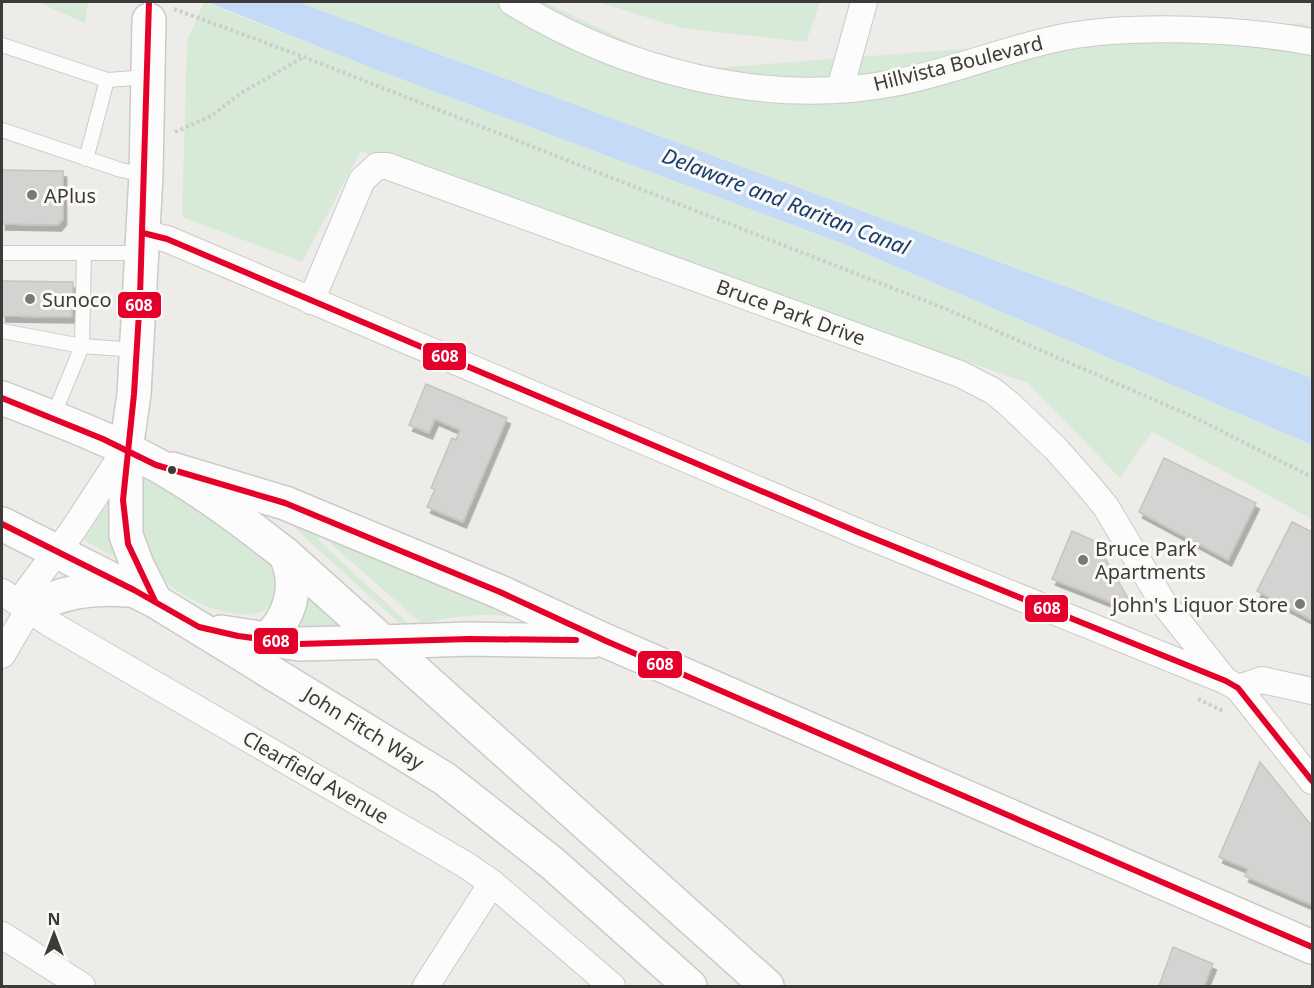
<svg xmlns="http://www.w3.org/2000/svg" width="1314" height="988" viewBox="0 0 1314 988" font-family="'Noto Sans',sans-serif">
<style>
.green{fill:#d6ead7}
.water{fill:#c5daf6}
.building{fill:#d5d3d1;stroke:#c5c4c1;stroke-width:1.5;filter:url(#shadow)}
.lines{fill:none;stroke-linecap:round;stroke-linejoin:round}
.service-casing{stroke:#cbcac8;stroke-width:16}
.minor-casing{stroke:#cbcac8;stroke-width:28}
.secondary-casing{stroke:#cbcac8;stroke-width:36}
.trunk-casing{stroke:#cbcac8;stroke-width:36}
.path{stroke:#cdcdcc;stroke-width:4;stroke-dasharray:3 3;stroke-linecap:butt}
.service{stroke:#fcfcfc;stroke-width:14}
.minor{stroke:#fcfcfc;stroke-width:26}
.secondary{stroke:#fcfcfc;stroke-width:33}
.trunk{stroke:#fcfcfc;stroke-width:33}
.bus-1-casing{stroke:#fcfaf5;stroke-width:10}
.bus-1{stroke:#e4002b;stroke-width:6}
.poi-dot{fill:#7a7977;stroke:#fcfaf5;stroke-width:2}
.bus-dot{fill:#3c3b39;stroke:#fcfaf5;stroke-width:2}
.labels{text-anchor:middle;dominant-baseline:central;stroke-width:6;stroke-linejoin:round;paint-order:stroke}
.street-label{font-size:20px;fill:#3c3b39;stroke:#fcfaf5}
.poi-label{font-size:20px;fill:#3c3b39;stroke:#fcfaf5;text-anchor:start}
.water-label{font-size:21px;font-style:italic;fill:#163d70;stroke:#fcfaf5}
.line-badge{stroke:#fcfaf5;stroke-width:2}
.badge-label{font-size:16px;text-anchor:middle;font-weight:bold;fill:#fff}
</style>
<defs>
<filter id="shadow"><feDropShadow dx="3.5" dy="6" stdDeviation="0" flood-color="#0004"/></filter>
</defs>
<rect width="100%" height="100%" fill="#eeece9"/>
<!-- green -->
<g class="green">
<polygon points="37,2 88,2 85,23"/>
<polygon points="204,2 385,73 841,243 1312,445 1312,519 1152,432 1120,478 1028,383 361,151 302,262 182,217 187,41"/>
<polygon points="298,2 544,2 688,70 1302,23 1312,28 1312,378"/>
<polygon points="599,2 820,2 806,42 681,28"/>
<path d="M141,476C188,501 242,529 277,571C277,580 278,595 273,602C251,635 166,595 152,566C139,537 141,507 141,476Z"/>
<path d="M110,499C109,522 108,541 121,561L84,540Z"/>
<polygon points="285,519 318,532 319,541 410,625 399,623"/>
<path d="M331,538L529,621C491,610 459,616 421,623L327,540Z"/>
<polygon points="309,597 343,628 317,630 300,627"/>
</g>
<!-- water -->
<polygon class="water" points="207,2 298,2 1312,378 1312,445 841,243 385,73"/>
<!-- building -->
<g class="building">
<polygon points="2,170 63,171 63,219 58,225 2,224"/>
<polygon points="2,281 73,282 72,317 2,316"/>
<polygon points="426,384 507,418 463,522 427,507 435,489 431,488 452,438 456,440 460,430 435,419 429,433 409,425"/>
<polygon points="1164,458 1256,503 1228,560 1139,512"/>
<polygon points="1292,522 1312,532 1312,620 1257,591"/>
<polygon points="1072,531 1095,541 1127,597 1123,607 1052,579"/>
<polygon points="1260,762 1312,826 1312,905 1245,876 1248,869 1219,857"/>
<polygon points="1173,947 1213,964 1204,986 1159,986"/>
</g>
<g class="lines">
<defs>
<g id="service">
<polyline points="2,45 107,80 86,159"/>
<polyline points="107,80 149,77"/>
<polyline points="2,130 121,170 145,175"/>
<polyline points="2,253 141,253"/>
<polyline points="2,331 82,346 84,253"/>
<polyline points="52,419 82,346 136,350"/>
</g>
<g id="minor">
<path d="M512,2C622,70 764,108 894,83C953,72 1009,47 1069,36C1139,24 1243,29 1312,42"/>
<polyline points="840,89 864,2"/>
<polyline points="143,233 167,239 858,532 1226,681 1238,688 1312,781"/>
<polyline points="311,301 362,180 377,166 387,166 960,374 993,391 1009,404 1056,449 1087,484 1106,507 1162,601 1223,678"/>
<polyline points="2,592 49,623 466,865 492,883 612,986"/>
<polyline points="2,655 29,609 27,591 73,530 126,449"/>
<polyline points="1238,688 1262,680 1312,691"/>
<polyline points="2,935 82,986"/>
<polyline points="426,986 492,883"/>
</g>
<g id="secondary">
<polyline points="126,449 134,394 146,175 149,20"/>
<polyline points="172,469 285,503 500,592 606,641 1312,947"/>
<polyline points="382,642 469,639 593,641"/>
</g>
<g id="trunk">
<path d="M2,398C54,418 108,438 157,465C203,491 244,522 285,554L767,986"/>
<polyline points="126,449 126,535 137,565 155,601"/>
<polyline points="2,524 155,601 445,779 552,863 690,986"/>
<path d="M29,609C61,592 91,587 128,590"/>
<polyline points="221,632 299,644 382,642"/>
<path d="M266,640C291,617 300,585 285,554"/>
</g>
</defs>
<!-- service casing -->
<use href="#service" class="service-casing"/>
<!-- minor casing -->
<use href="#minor" class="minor-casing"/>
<!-- secondary casing -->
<use href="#secondary" class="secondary-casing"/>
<!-- trunk casing -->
<use href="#trunk" class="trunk-casing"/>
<!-- path -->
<g class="path">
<polyline points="174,9 304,57 946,309 1196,418 1312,477"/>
<polyline points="175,132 211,116 241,93 304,57"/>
<polyline points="1198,699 1223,711"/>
</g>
<!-- service -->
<use href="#service" class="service"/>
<!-- minor -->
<use href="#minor" class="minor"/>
<!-- secondary -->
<use href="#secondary" class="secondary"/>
<!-- trunk -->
<use href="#trunk" class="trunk"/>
<defs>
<g id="bus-1">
<polyline points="149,2 140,296 134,394 123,500 128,544 155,601"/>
<polyline points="143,233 167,239 858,532 1226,681 1238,688 1312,781"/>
<polyline points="2,398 103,439 156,465 285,503 500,592 606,641 1312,947"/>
<polyline points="2,524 134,590 199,627 238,636 299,644 469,639 576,640"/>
</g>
</defs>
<!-- bus-1 casing -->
<use href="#bus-1" class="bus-1-casing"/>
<!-- bus-1 -->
<use href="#bus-1" class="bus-1"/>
</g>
<!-- markers -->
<g class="poi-dot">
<circle cx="32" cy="195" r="6"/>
<circle cx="30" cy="299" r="6"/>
<circle cx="1083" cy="560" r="6"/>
<circle cx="1300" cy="604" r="6"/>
</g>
<circle class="bus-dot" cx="172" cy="470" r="5"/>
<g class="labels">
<!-- street labels -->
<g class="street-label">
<text transform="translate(958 63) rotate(-14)">Hillvista Boulevard</text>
<text transform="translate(791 312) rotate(20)">Bruce Park Drive</text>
<text transform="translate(364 728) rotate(32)">John Fitch Way</text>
<text transform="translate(316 777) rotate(30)">Clearfield Avenue</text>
</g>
<!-- poi labels -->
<g class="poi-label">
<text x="44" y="195">APlus</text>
<text x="42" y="299">Sunoco</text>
<text x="1095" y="548">Bruce Park<tspan x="1095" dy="23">Apartments</tspan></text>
<text x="1288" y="604" text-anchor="end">John's Liquor Store</text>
</g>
<!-- water labels -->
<g class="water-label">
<text transform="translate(786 201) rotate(21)">Delaware and Raritan Canal</text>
</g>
</g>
<g class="line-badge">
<rect x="117" y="291" width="45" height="28" rx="6" fill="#e4002b"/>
<rect x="422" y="342" width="45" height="29" rx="6" fill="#e4002b"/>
<rect x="1024" y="594" width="45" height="29" rx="6" fill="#e4002b"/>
<rect x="253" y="627" width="46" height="28" rx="6" fill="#e4002b"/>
<rect x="637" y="650" width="46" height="29" rx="6" fill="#e4002b"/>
</g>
<g class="badge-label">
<text x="139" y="311">608</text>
<text x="445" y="362">608</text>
<text x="1047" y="614">608</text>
<text x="276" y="647">608</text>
<text x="660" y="670">608</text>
</g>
<!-- border -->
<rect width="1314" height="988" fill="none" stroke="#3c3b39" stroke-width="6"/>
<!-- north arrow -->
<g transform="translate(54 934)" stroke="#fcfaf5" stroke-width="4.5" paint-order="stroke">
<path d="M0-4.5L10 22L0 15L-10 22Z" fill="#3c3b39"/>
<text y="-9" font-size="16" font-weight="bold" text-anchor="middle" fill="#3c3b39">N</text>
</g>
</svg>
